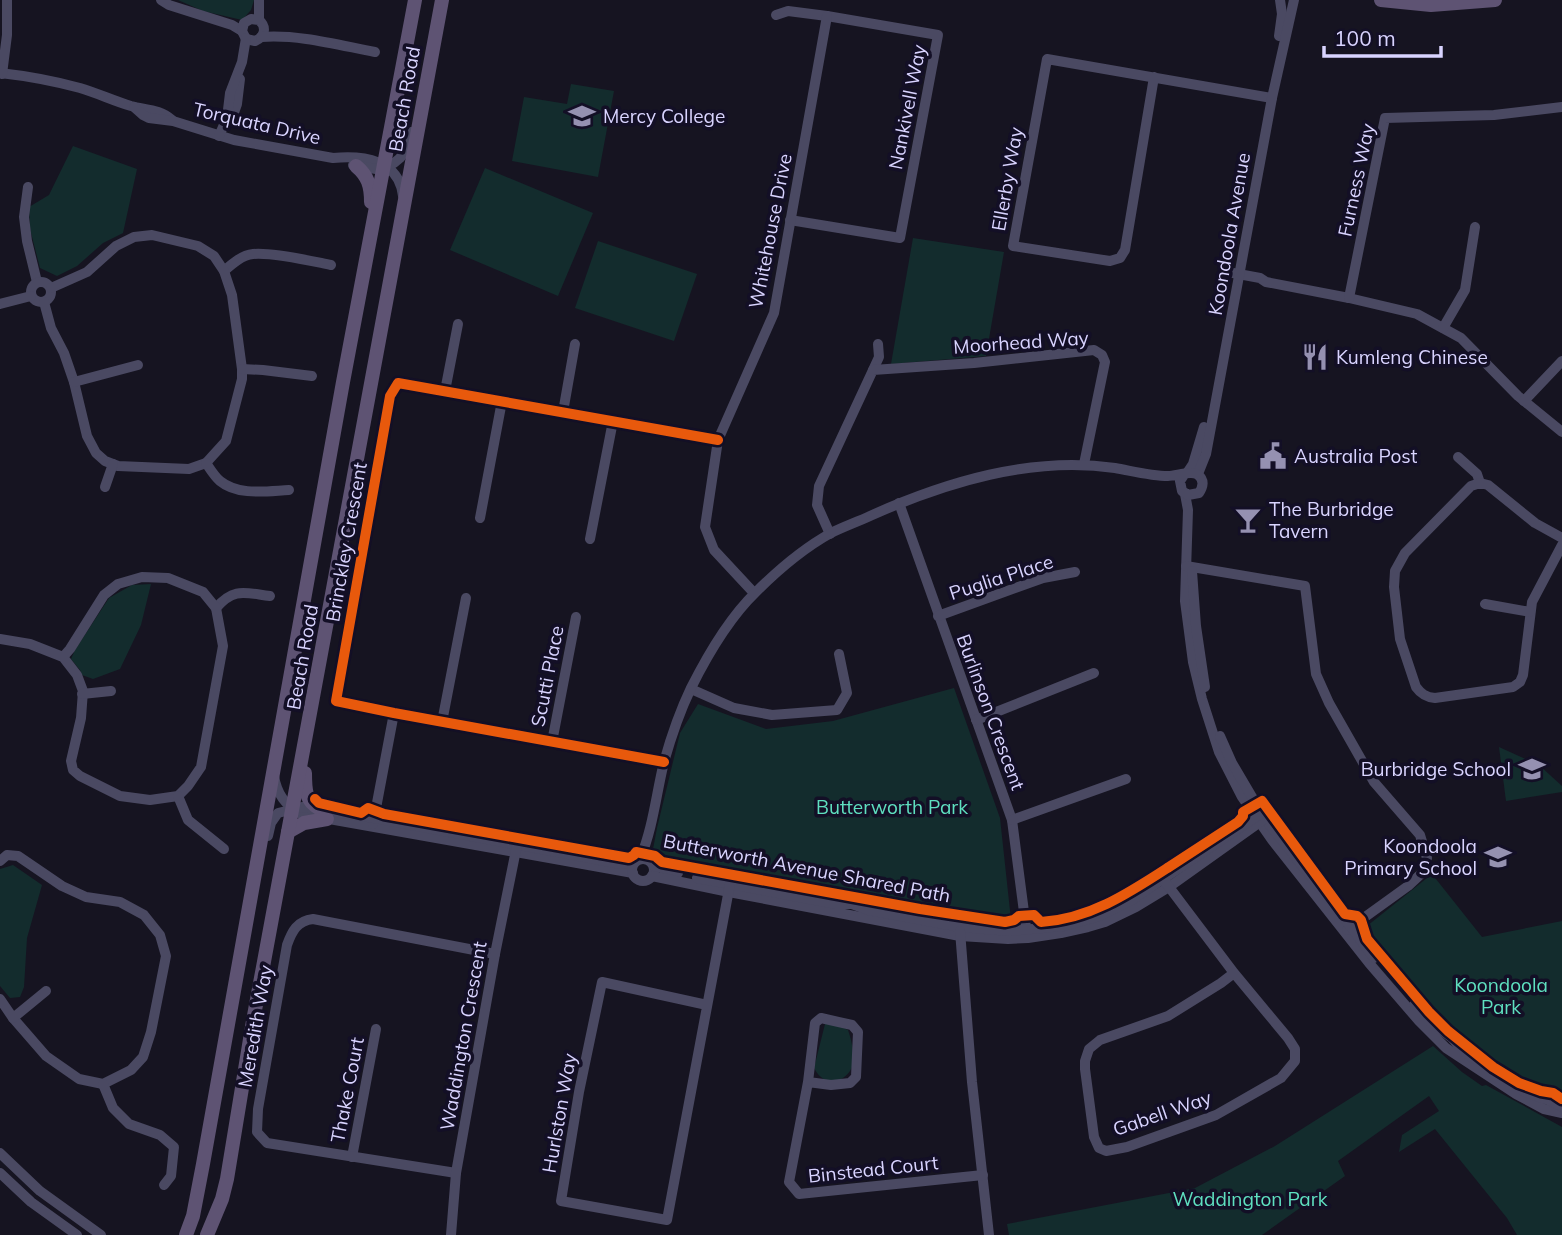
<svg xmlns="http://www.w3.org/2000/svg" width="1562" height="1235" viewBox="0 0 1562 1235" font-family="Mulish,sans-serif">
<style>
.green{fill:#132c2d}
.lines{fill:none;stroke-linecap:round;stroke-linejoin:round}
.minor{stroke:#4a4962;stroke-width:10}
.major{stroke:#5e5373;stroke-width:14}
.cycleway-casing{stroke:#130f26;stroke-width:15}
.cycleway{stroke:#e8590c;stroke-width:10}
.labels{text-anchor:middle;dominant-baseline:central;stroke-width:7;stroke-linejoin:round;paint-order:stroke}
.street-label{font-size:19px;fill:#d9d4ff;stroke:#130f26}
.poi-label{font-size:19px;fill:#d9d4ff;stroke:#130f26;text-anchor:start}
.park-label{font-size:19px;fill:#5fe0c0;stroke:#130f26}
</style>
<rect width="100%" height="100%" fill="#161421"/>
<!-- green -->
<g class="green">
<polygon points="178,0 254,0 251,10 242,20 203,11"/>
<polygon points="571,84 614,91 598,177 512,161 524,97 567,104"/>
<polygon points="73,146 137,169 123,233 103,243 77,266 57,276 40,268 30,229 29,207 49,195"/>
<polygon points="485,168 593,213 558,296 450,250"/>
<polygon points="913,238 1004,252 986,356 891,364"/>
<polygon points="598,241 697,274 674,341 575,308"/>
<polygon points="151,584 141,625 120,669 93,679 82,675 80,670 71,659 75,650 109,598 132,585"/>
<polygon points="954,688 1000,818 1012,929 650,865 657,828 680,733 698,704 766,729 833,721"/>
<polygon points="1499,747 1539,765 1562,786 1562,792 1506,801"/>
<polygon points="13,865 42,885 27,938 24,987 20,997 10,998 0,986 0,869"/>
<polygon points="1432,874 1482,937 1562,921 1562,1102 1553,1099 1482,1063 1421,1005 1357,934"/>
<path d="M825,1024H835L848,1030C852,1041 854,1053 853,1064C850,1078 832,1087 821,1077C818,1075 816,1071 814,1068Z"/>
<polygon points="1433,1046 1462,1072 1482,1086 1486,1085 1562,1127 1562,1235 1517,1235 1507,1218 1435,1129 1399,1152 1402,1135 1439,1111 1429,1096 1338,1161 1345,1176 1262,1235 1009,1235 1007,1224 1195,1188 1275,1146"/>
</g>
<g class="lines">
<!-- minor -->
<g class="minor">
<polyline points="161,0 169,5 232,25 242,31"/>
<path d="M259,0V20C267,27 265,37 255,41L246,39L242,31L244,23L251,19L259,20"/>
<polyline points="776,15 788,11 827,16 938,35 900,238 790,220"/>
<polyline points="1279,36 1282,14 1280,0"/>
<path d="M261,37C298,34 338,45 375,52"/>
<path d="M0,73C27,76 54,81 80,88C97,93 114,101 131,106C146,110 160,109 172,120"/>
<polyline points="2,74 7,35 7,0"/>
<polyline points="1154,77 1125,250 1120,258 1110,261 1013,246 1047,59 1272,98"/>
<path d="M134,107L143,115L149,118L173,121L234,140L333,158C364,155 399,160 403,196"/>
<polyline points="231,121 237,104 240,79"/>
<polyline points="219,136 227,118 230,93 242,62 246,38"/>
<polyline points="353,165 376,169 394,163 400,158 405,151 409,142 411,132"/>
<polyline points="28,187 24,217 27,241 37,282"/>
<path d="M224,271C232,264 242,255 253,254C273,252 311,261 331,265"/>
<polyline points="1233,273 1260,278 1266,282 1349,298 1417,314 1461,338 1518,396 1562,432"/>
<circle cx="41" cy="292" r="10"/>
<polyline points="1349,298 1385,118 1494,115 1562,107"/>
<polyline points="44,302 51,328 64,353 74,382 87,436 96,453 105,461 118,466 189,469 206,463 226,441 242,379 242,369 232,295 224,271 214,256 198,246 152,235 134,237 116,246 87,272 51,288"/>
<polyline points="0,304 31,296"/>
<polyline points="1443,328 1465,290 1475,227"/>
<polyline points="242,369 263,370 312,376"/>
<polyline points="873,370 879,357 878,344"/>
<polyline points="74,382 138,365"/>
<polyline points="445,391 458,324"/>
<polyline points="1524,401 1562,361"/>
<polyline points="563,412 575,344"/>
<polyline points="1458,457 1477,474 1480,483"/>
<path d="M206,463C210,469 215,477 220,481C238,496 267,491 289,490"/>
<polyline points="1187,473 1193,464 1204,427"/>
<polyline points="1198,474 1206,454 1272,98 1294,0"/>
<polyline points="105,487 113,464"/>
<polyline points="1185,494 1188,510 1185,601 1193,662 1202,699 1219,752 1242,797 1272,840 1369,963 1419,1021 1446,1048 1516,1094 1544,1109 1562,1113"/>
<polyline points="899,503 1012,820 1027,935"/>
<polyline points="480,518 502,401"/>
<polyline points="830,534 817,505 819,486 873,370 974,363 1094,350 1102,355 1105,362 1084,464"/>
<path d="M1562,538L1535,523L1488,485L1480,483L1471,486L1405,553L1395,571L1394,587L1400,639L1416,687C1421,694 1426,697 1435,698L1513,687L1520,682L1523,675L1532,602L1562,545"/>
<polyline points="590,539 613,421"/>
<polyline points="1186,566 1305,586 1316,674 1329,703 1374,782 1420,835 1427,858 1423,872 1408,886 1347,930"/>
<polyline points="1192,571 1196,626 1205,687"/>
<polyline points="754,593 714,550 705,527 718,440 774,313 827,16"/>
<polyline points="1485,604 1530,612"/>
<path d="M216,608C234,587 245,593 270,596"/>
<polyline points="938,616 1043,578 1075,572"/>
<polyline points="0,639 30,644 63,657 77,675 83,691 81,718 71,761 73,770 80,776 120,796 150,800 178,796 188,786 201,767 223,646 216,608 203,592 168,578 142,577 118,584 104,595 70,649 63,657"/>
<polyline points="691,689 734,708 772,715 837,710 847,693 839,654"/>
<polyline points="82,694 111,691"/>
<polyline points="976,720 1094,673"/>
<polyline points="442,722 466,598"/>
<polyline points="1220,736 1232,763 1265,819 1351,927 1374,958"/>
<polyline points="552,742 576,617"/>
<polyline points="664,762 394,713 336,701 390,396 398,383 718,440"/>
<path d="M274,776C277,794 285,805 301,814L633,873"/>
<polyline points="178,796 188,820 224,849"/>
<polyline points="1012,820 1126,779"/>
<polyline points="373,824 394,713"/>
<polyline points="268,836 271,823 278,813 302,807 374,818 621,864 634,863"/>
<path d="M640,859C653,828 656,795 664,762C671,737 680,711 691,688C708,654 729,618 756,592C778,570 804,548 831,533C843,527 857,522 870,516C946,482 1031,456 1115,468C1132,471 1151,476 1168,476C1176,476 1192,470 1198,475C1205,480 1203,487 1199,493L1188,495L1182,491L1180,481L1184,475"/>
<circle cx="643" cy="870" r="11"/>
<polyline points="0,861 7,855 18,856 62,886 86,897 120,902 144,915 160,935 166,956 151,1032 143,1057 131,1070 103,1084 79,1079 46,1056 13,1018 0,999"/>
<polyline points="654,866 678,873"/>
<polyline points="652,876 729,892 960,936 1008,939 1028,938 1061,933 1088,927 1105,922 1136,907 1169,887 1263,820"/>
<polyline points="697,878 836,904 852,904 868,910 960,927 1010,931 1064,926 1100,916 1130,901 1260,814"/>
<polyline points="1163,879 1234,973 1288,1038 1295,1049 1295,1061 1281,1078 1216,1115 1127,1147 1106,1151 1099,1148 1094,1137 1085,1069 1085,1061 1089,1049 1100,1040 1168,1016 1221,983 1234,973"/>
<polyline points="960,931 972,1082 989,1235"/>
<polyline points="707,1005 602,982 579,1092 561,1201 667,1220 730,884"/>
<polyline points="1414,1005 1430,1022 1452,1038 1464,1052 1474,1059"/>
<polyline points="13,1018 46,991"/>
<polyline points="808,1082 831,1085 850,1083 856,1077 858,1032 852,1025 821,1018 815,1023 808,1082 789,1182 799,1194 983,1175"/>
<polyline points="103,1084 113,1108 129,1124 160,1135 174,1147 171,1176 164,1185"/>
<path d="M1523,1091C1537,1098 1547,1097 1562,1107"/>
<polyline points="0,1153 40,1191 101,1235"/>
<polyline points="352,1157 376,1029"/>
<polyline points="0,1173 31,1202 77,1235"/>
<path d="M456,1173L267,1143L257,1132L258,1109L287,945C292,931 297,921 313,919L495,954"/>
<polyline points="451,1235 456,1173 495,954 517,845"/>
</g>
<!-- major -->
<g class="major">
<polyline points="1381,0 1431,5 1495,0"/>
<path d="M356,166C368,176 371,186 371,202"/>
<path d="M305,773C305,789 305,801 320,809"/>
<polyline points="288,832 304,823 327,819"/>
<polyline points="186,1235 193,1216 203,1164 343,382 415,0"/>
<polyline points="207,1235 222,1199 227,1179 253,1021 442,0"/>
</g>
<defs>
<g id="cycleway">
<polyline points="664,762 394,713 336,701 390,396 398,383 718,440"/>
<path d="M315,799L319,803L361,813L368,808L384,814L629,858L634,855L636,852L655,856L662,862L920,909L1005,922L1014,920L1019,916L1034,915L1041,922C1090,919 1129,893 1169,867C1192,852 1215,837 1238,822L1243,816V812L1262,801L1345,914L1357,916L1361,920L1367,939L1429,1012L1448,1031L1493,1067L1519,1083L1541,1091L1553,1093L1562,1099"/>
</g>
</defs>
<!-- cycleway casing -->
<use href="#cycleway" class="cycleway-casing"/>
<!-- cycleway -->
<use href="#cycleway" class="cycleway"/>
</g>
<!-- icons -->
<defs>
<symbol id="school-bare" viewBox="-9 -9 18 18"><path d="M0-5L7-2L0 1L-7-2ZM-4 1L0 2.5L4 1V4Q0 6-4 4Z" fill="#9591b1" stroke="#130f26" stroke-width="2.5" paint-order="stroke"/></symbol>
<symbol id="restaurant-bare" viewBox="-9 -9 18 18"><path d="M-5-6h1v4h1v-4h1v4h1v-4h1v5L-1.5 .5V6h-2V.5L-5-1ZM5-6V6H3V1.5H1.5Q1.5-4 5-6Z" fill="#9591b1" stroke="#130f26" stroke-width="2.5" paint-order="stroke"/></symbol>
<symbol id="civic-bare" viewBox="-9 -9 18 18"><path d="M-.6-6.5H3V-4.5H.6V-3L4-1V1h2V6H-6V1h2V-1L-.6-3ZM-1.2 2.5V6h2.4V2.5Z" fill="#9591b1" stroke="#130f26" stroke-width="2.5" paint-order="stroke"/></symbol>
<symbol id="bar-bare" viewBox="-9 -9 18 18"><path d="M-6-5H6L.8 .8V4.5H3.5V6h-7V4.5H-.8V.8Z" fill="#9591b1" stroke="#130f26" stroke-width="2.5" paint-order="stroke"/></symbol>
</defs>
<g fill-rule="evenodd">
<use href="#school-bare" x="563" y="97" width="38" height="38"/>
<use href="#restaurant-bare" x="1296" y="338" width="38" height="38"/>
<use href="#civic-bare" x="1254" y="437" width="38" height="38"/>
<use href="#bar-bare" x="1229" y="501" width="38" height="38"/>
<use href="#school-bare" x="1513" y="750" width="38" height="38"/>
<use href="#school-bare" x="1479" y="838" width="38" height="38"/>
</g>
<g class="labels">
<!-- street labels -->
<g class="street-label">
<text transform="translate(404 99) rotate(-80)">Beach Road</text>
<text transform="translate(907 107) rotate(-79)">Nankivell Way</text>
<text transform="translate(257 123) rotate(13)">Torquata Drive</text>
<text transform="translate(1007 179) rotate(-80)">Ellerby Way</text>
<text transform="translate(1356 180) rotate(-78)">Furness Way</text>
<text transform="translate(770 231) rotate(-79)">Whitehouse Drive</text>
<text transform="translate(1229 234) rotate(-80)">Koondoola Avenue</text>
<text transform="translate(1021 342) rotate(-4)">Moorhead Way</text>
<text transform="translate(346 542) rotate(-80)">Brinckley Crescent</text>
<text transform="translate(1001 577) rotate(-18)">Puglia Place</text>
<text transform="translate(302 657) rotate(-80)">Beach Road</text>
<text transform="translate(547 676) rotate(-79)">Scutti Place</text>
<text transform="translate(991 712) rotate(70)">Burlinson Crescent</text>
<text transform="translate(807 868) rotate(11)">Butterworth Avenue Shared Path</text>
<text transform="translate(255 1026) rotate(-80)">Meredith Way</text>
<text transform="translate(463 1036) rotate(-80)">Waddington Crescent</text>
<text transform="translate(347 1090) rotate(-79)">Thake Court</text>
<text transform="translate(559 1113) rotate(-80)">Hurlston Way</text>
<text transform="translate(1162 1113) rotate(-19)">Gabell Way</text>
<text transform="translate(873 1169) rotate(-6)">Binstead Court</text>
</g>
<!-- poi labels -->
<g class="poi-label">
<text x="603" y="116">Mercy College</text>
<text x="1336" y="357">Kumleng Chinese</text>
<text x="1294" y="456">Australia Post</text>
<text x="1269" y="509">The Burbridge<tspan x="1269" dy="22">Tavern</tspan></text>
<text x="1511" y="769" text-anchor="end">Burbridge School</text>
<text x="1477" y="846" text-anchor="end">Koondoola<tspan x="1477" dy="22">Primary School</tspan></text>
</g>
<!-- park labels -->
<g class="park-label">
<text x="892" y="807">Butterworth Park</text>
<text x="1501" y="985">Koondoola<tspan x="1501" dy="22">Park</tspan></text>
<text x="1250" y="1199">Waddington Park</text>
</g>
</g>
<!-- scale -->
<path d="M1324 46v10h117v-10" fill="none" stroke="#d9d4ff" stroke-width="3.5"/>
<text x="1334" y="46" font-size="21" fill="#d9d4ff" stroke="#130f26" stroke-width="5" paint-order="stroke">100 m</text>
</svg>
